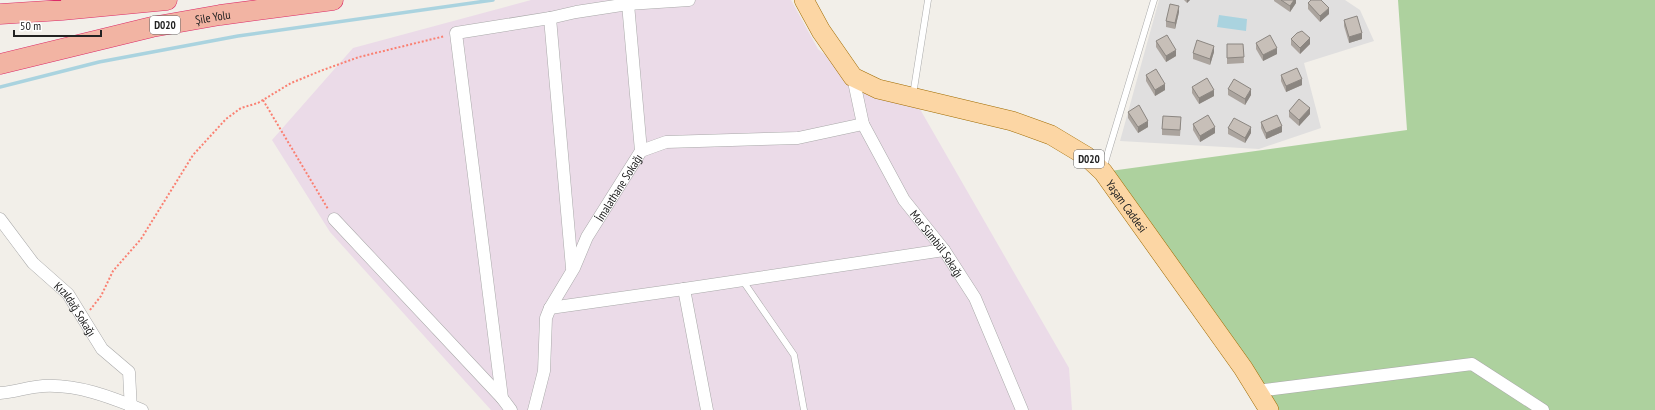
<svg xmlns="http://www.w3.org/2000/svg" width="1655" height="410" viewBox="0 0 1655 410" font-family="'PT Sans Narrow',sans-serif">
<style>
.residential{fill:#e0dfdf}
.industrial{fill:#ebdbe8}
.forest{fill:#add19e}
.water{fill:#aad3df}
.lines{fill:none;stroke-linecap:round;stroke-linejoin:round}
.stream{stroke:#aad3df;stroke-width:3.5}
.service-casing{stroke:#a9a9a9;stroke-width:7}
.minor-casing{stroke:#a9a9a9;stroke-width:13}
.primary-casing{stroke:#a06b00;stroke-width:20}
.trunk-casing{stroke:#dc2a67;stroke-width:21}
.path{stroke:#fa8072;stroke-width:2;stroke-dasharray:2 2;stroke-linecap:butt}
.service{stroke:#fff;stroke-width:6}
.minor{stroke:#fff;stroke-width:12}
.primary{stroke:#fcd6a4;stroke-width:19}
.trunk{stroke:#f2b4a3;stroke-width:20}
.wall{fill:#aba49e}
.shaded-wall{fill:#8b8681}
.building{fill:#c7bfb8;stroke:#8b8681}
.labels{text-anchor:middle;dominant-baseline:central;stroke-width:3.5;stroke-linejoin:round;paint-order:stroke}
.shield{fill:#fff;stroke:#646464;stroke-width:1}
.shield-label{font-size:11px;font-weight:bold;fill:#222}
.street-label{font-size:12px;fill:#222;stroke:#fff}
</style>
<rect width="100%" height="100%" fill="#f2efe9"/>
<!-- residential -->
<polygon class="residential" points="1159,0 1345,0 1360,10 1374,41 1304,63 1321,128 1259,149 1120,141"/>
<!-- industrial -->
<polygon class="industrial" points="531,0 791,0 818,49 853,78 913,97 1069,368 1072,410 491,410 330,232 272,140 353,48"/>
<!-- forest -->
<polygon class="forest" points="1398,0 1655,0 1655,410 1269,410 1103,172 1407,130"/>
<!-- water -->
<polygon class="water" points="1219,15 1247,19 1246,31 1217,27"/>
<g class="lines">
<!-- stream -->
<polyline class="stream" points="0,87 99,62 238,36 493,0"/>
<defs>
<g id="service">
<polyline points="913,95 928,0"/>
<polyline points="1103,169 1154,0"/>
<polyline points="743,281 794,355 804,410"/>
</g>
<g id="minor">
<polyline points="628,4 641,151"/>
<polyline points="550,18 572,268"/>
<path id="s1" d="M853,77L863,124L904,200L944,250L975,298L1022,410"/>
<path id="s2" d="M0,219L33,263L68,294L102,349L129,372L131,410"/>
<polyline points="334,219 502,398"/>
<polyline points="684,289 707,410"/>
<polyline points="550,308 684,289 944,250"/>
<polyline points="1257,391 1472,364 1543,410"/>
<path d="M0,393C15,392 28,387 43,386C77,384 111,397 142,410"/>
<polyline points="511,410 502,398 456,33 550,18 576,12 628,4 689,0"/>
<path id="s3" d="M534,410L544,371L546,318L550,308L574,268L587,237L641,151L666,142L798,138L863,124"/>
</g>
<g id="primary">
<path id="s4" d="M804,0L821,31L853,77L878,89L1012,121L1051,135L1086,156L1103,172L1243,368L1269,410"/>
</g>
<g id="trunk">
<polyline points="0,14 62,10 167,0"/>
<path id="s5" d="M0,64L152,27L220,15L333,0"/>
</g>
</defs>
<!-- service casing -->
<use href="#service" class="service-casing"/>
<!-- minor casing -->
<use href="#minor" class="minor-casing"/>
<!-- primary casing -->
<use href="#primary" class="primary-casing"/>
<!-- trunk casing -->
<use href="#trunk" class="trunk-casing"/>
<!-- path -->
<g class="path">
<polyline points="263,100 328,209"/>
<polyline points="90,310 101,296 113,271 141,239 193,155 226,119 241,108 258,103 291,83 323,70 359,57 445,36"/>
</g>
<!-- service -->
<use href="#service" class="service"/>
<!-- minor -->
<use href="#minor" class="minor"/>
<!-- primary -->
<use href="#primary" class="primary"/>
<!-- trunk -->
<use href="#trunk" class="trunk"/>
</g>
<!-- wall -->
<g class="wall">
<polygon points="1184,0 1190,0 1187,3"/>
<polygon points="1274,0 1296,0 1296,3 1290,12 1274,1"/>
<polygon points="1308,3 1329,14 1320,22 1308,9"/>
<polygon points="1179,12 1175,29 1166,27 1166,21"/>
<polygon points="1344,20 1362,39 1349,43 1344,26"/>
<polygon points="1291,39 1310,44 1300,54 1291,45"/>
<polygon points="1156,41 1176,56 1166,62 1156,47"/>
<polygon points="1256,43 1277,54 1263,61 1256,49"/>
<polygon points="1227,44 1243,44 1244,63 1227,64"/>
<polygon points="1214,52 1210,65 1193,59 1193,53"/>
<polygon points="1146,75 1165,90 1155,96 1146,81"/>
<polygon points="1281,75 1302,85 1286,92 1281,81"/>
<polygon points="1192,87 1214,96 1199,104 1192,93"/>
<polygon points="1228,89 1251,95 1245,105 1228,95"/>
<polygon points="1289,111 1310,114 1299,126 1289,117"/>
<polygon points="1128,112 1148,127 1138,133 1128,118"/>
<polygon points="1261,122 1282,132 1266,139 1261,128"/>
<polygon points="1181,123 1180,136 1162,135 1162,129"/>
<polygon points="1193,124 1215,133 1200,142 1193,130"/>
<polygon points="1228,128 1251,133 1245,143 1228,134"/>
</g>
<!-- shaded-wall -->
<g class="shaded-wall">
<polygon points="1187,0 1190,0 1187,3"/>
<polygon points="1294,0 1296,0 1296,3 1290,12 1290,6"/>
<polygon points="1179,6 1179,12 1175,29 1175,23"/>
<polygon points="1329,8 1329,14 1320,22 1320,16"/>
<polygon points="1362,33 1362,39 1349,43 1349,37"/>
<polygon points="1310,38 1310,44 1300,54 1300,48"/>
<polygon points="1214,46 1214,52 1210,65 1210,59"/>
<polygon points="1277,48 1277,54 1263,61 1263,55"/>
<polygon points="1176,50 1176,56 1166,62 1166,56"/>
<polygon points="1302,79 1302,85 1286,92 1286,86"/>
<polygon points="1165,84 1165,90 1155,96 1155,90"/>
<polygon points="1251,89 1251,95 1245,105 1245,99"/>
<polygon points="1214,90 1214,96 1199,104 1199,98"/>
<polygon points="1310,108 1310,114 1299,126 1299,120"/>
<polygon points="1148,121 1148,127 1138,133 1138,127"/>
<polygon points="1282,126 1282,132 1266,139 1266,133"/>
<polygon points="1215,127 1215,133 1200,142 1200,136"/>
<polygon points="1251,127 1251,133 1245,143 1245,138"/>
</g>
<!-- building -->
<g class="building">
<polygon points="1281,0 1294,0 1290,6"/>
<polygon points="1311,0 1321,0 1329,8 1320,16 1308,3"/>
<polygon points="1170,4 1179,6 1175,23 1166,21"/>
<polygon points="1357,16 1362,33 1349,37 1344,20"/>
<polygon points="1302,31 1310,38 1300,48 1291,39 1297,33"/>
<polygon points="1167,35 1176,50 1166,56 1156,41"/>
<polygon points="1270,35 1277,48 1263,55 1256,43"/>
<polygon points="1197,40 1214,46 1210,59 1193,53"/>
<polygon points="1227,44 1243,44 1244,57 1227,58"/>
<polygon points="1297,68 1302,79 1286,86 1281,75"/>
<polygon points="1156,69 1165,84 1155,90 1146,75"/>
<polygon points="1207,78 1214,90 1199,98 1192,87"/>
<polygon points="1234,79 1251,89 1245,99 1228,89"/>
<polygon points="1299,99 1310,108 1299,120 1289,111"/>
<polygon points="1139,105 1148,121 1138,127 1128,112"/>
<polygon points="1208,115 1215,127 1200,136 1193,124"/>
<polygon points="1277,115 1282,126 1266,133 1261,122"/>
<polygon points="1163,116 1181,117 1180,130 1162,129"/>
<polygon points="1234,118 1251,127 1245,138 1228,128"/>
</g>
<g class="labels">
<!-- shield labels -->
<g class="shield">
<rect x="150" y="16" width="30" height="18" rx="3"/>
<rect x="1074" y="150" width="30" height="18" rx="3"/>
</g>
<g class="shield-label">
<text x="165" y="25">D020</text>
<text x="1089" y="159">D020</text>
</g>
<!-- street labels -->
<g class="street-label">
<text stroke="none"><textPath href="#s5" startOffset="218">Şile Yolu</textPath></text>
<text stroke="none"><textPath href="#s3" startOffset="243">İmalathane Sokağı</textPath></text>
<text stroke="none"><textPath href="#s4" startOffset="404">Yaşam Caddesi</textPath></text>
<text stroke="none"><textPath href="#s1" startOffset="189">Mor Sümbül Sokağı</textPath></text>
<text stroke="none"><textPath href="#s2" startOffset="118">Kızıldağ Sokağı</textPath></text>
</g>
</g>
<!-- scale -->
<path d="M14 30v6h87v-6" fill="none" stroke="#222222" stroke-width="2"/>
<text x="20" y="30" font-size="12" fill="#222222" stroke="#ffffff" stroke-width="3" paint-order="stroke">50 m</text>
</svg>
